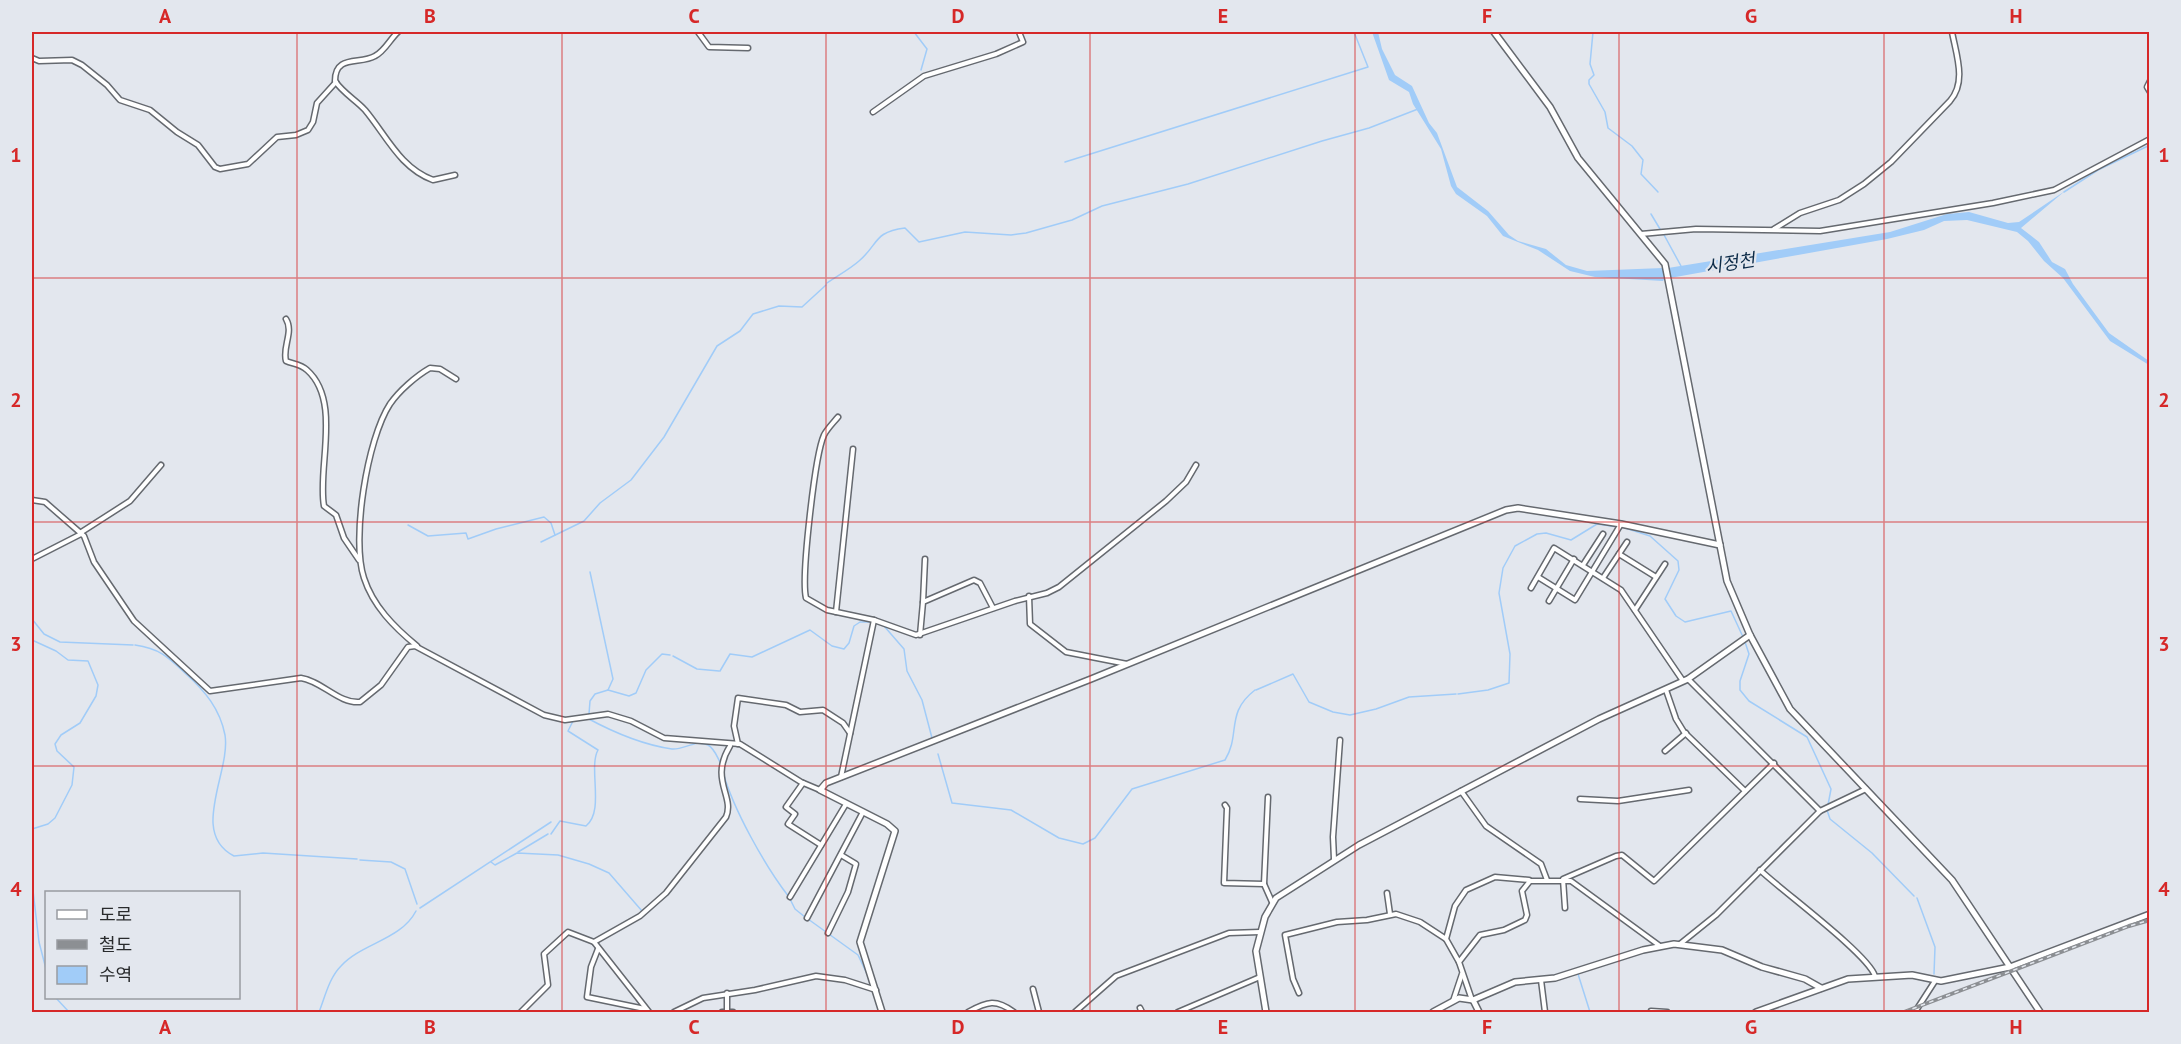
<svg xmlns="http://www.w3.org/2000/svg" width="2181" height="1044" viewBox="0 0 2181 1044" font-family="'PT Sans','Noto Sans KR',sans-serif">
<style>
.water{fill:#a1ccf8}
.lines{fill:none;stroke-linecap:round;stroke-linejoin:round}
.stream{stroke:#a1ccf8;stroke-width:1.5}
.street-casing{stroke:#65696f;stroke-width:7}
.secondary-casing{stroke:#65696f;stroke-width:8}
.street{stroke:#fff;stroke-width:4}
.secondary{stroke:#fff;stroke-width:5}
.rail-casing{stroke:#8c8f93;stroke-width:4}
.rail{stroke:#e3e7ee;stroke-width:1.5;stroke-dasharray:4.5;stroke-linecap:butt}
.grid{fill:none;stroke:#d62828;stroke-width:1.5;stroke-opacity:0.55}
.labels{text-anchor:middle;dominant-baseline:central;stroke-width:4.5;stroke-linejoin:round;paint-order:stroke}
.water-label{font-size:18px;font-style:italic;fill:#0c2b48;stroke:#e3e7ee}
.neatline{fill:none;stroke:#d62828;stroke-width:2}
.grid-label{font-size:20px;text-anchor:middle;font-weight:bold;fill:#d62828}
</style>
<rect width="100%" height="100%" fill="#e3e7ee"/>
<!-- water -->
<g class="water">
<polygon points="1372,32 1378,32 1382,49 1395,75 1412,86 1429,123 1437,133 1457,187 1488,211 1509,235 1518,241 1546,249 1566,265 1587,271 1663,268 1665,278 1663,281 1595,277 1570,271 1538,250 1503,236 1487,216 1456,194 1451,186 1441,149 1413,104 1409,92 1389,80"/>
<polygon points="2065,191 2021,228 2039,242 2052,262 2065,269 2073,284 2109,333 2149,361 2149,365 2110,341 2063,278 2044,261 2028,241 2017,232 1967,220 1944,221 1924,230 1887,239 1670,278 1668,268 1890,232 1947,214 1969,212 2008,223 2019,222"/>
</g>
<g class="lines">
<!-- stream -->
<g class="stream">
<polyline points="914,32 927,49 921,70"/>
<polyline points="1593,32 1590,64 1594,75 1589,80 1589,84 1605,112 1608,128 1632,146 1643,160 1641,174 1658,192"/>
<polyline points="1065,162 1368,67 1354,32"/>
<polyline points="2064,192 2098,170 2150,145"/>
<polyline points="1651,214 1660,229"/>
<polyline points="1663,233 1681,266"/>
<path d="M827,283C837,276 850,269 859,261C879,244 873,232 905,228L919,242L965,232L1011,235L1026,233L1072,220L1102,206L1188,184L1322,141L1369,128L1418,109"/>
<polyline points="408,525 428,536 466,533 468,539 496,529 544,517 551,523 555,535"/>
<polyline points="1622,527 1650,536 1678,561 1679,570 1665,599 1676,616 1685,622 1731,611 1743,637"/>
<polyline points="541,542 584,521 600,503 631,480 664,437 717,346 740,331 753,314 779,306 802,307 826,285"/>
<polyline points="590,572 613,679 608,690"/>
<polyline points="32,619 44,634 60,642 133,645"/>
<polyline points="876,623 884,626 904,649 907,671 922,700 932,738"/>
<polyline points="32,640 56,651 68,660 88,661 98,685 96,696 80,723 61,735 55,744 57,751 74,767 72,785 55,818 48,824 32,829"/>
<polyline points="1745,642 1749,654 1740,681 1740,690 1749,701 1807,737 1831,789 1828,805"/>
<path d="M135,645C161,649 168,657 186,674C205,691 220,709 225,735C231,772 189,833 234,856L263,853L357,859"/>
<polyline points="673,656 697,669 719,671"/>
<polyline points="720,671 730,654 752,657 810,630 832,646 844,649 849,643 854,626 860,622 871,622"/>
<polyline points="1256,690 1293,674 1309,702 1333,712 1350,715 1376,709 1409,697 1456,694"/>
<polyline points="1458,694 1488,690 1509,683 1510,654 1499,593 1503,568 1515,546 1537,534 1546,533 1571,540 1597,524 1618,527"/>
<polyline points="589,714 590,701 595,694 608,690 629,696 636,693 646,670 662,654 670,655"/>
<path d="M587,718C611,731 644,745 672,749C684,750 696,739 708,745C715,749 717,757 721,764"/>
<path d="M938,754L952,803L1011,810L1059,838L1083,844L1095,838L1132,789L1225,760C1241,734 1225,713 1255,690"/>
<path d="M723,772C733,809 765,866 789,897"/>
<polyline points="1827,810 1830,819 1872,853 1914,896"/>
<path d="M551,834L560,821L586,826C605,811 588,768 598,750L568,731L573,721L579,720"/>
<polyline points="518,852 548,834"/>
<polyline points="360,860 391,862 405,869 417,904"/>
<polyline points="491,862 495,865 517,853 558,855 589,864 609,873 642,911"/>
<polyline points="32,882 39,942 46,969"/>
<polyline points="1917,898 1935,947 1934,974"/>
<polyline points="790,899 795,909 805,917"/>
<polyline points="420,908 551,822"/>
<polyline points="808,919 858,955 868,976"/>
<polyline points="1578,974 1590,1012"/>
<polyline points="56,998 69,1012"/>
<path d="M319,1012C325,997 329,978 341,966C362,943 401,940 416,911"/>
</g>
<defs>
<g id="street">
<path d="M398,32C390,39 385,51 375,56C360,65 335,54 335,81C343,93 356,100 365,110C386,135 400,168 433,180L455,175"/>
<polyline points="698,32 709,47 748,48"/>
<polyline points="32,58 39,61 72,60 82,65 107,85 120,100 150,110 177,132 198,145 215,167 220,169 248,164 277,137 296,135 308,130 313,122 317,103 336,82"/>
<polyline points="2150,81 2147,87 2150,92"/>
<polyline points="873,112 924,76 996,54 1023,42 1019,32"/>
<path d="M1774,229L1800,213L1839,200L1864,184L1891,162L1950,101C1967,82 1956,54 1952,32"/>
<polyline points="1641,234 1696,229 1820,231 1993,203 2054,190 2150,139"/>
<path d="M286,319C294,332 282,347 286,361C293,364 301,364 307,370C342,401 317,468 324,506L336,515L344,538L359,560"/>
<path d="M838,417C833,423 827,429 824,435C815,455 801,577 806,598L827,610L874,620L916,635L1015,601L1047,593L1059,587L1166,501L1186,482L1196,465"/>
<path d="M32,500L45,502L84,536L94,562L134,621L210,691L301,678C322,681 339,704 360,702L381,685L408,647L415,646L544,715L565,720L608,714L631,721L664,738L740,744L801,782L820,790"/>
<polyline points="80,533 130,501 161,465"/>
<polyline points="1619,554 1656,577"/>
<polyline points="32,559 81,534"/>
<polyline points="1583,565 1603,534"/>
<polyline points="1538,577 1575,600 1621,524"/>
<polyline points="1603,578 1627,542"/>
<polyline points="1531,588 1554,548 1621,590 1683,681"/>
<polyline points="1029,596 1030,624 1066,652 1127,664"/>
<polyline points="1549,601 1574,559"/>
<polyline points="923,602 925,559"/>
<polyline points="1635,610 1665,564"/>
<polyline points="836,612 853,449"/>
<polyline points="920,635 923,602 974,580 980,583 993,608"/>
<path d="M417,646C394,627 373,606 364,578C351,540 367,439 390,404C399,391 416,376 430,368L440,369L456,379"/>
<polyline points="1688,679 1820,811"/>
<polyline points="1666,690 1676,719 1684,732 1745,791"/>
<polyline points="738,744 734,726 738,698 786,705 800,712 823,710 843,723 850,733"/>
<polyline points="1665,751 1686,733"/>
<polyline points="841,777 874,620"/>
<polyline points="803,783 786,807 795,814 788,824 821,845"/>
<polyline points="1461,791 1486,826 1541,864 1547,880"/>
<polyline points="1268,797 1264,884 1272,902"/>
<polyline points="1580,799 1618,801 1689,790"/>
<polyline points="1225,805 1227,808 1224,883 1264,884"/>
<polyline points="1334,859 1333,837 1340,740"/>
<path d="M1760,870C1782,891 1868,954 1875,976"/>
<polyline points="1387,893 1390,914"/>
<polyline points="790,897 846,804"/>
<polyline points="1565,908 1563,879 1616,856 1622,855 1654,881 1774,763"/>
<polyline points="807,918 863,812"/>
<polyline points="828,933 848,892 856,864 841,855"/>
<polyline points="1446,939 1455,906 1466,890 1495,877 1529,880"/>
<path d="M594,942L640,916L666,893L726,817C735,796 709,780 730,746"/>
<polyline points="1680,944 1716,915 1820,811 1866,789"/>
<polyline points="598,949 591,967 587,997 645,1009"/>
<polyline points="1541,980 1545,1012"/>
<polyline points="1033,989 1039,1012"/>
<polyline points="727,993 727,1011"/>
<polyline points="1299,993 1293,979 1285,935 1337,922 1367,920 1396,914 1420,922 1446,939 1459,962"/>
<polyline points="1472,1000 1459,962 1480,935 1504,930 1525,920 1527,915 1522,891 1530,881 1571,881 1660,946"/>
<polyline points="1453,1001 1462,974"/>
<polyline points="1140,1008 1142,1012"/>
<polyline points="1651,1011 1667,1012"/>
<polyline points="521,1012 548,985 544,954 568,932 594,942 649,1012"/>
<polyline points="674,1012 703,998 755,990 816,976 845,980 876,990"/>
<polyline points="722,1012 733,1012"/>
<path d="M968,1012C988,1001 996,999 1014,1012"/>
<polyline points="1075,1012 1116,976 1229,933 1260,932"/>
<polyline points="1178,1012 1260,977"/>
<polyline points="1915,1012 1935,981"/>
</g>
<g id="secondary">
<polyline points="1494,32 1550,107 1578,158 1665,264 1727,581 1750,635 1790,709 1952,880 2040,1012"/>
<polyline points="1473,1000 1479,1012"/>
<polyline points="882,1012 860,942 895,831 887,824 820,790 826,783 1091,679 1506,510 1518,508 1621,524 1720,545"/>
<polyline points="1266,1012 1256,951 1265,917 1276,898 1359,845 1599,719 1688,679 1750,635"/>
<polyline points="1433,1012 1459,998 1473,1000 1515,982 1555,978 1643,950 1674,944 1722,950 1762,967 1805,979 1821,988"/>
<polyline points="1756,1012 1848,979 1912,975 1941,981 2010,967 2150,914"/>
</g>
</defs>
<!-- street casing -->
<use href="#street" class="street-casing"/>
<!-- secondary casing -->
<use href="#secondary" class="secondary-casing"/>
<!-- street -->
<use href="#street" class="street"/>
<!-- secondary -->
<use href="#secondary" class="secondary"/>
<defs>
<polyline id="rail" points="1904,1012 2129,926 2150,920"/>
</defs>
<!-- rail casing -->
<use href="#rail" class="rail-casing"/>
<!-- rail -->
<use href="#rail" class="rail"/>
</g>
<!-- grid -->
<path class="grid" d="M297,32V1012M562,32V1012M826,32V1012M1090,32V1012M1355,32V1012M1619,32V1012M1884,32V1012M32,278H2150M32,522H2150M32,766H2150"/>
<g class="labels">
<!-- water labels -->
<g class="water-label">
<text transform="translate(1730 263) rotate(-9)">시정천</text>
</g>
</g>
<!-- border -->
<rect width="2181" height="1044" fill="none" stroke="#e3e7ee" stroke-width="66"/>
<!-- legend -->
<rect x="45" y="891" width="195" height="108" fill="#e3e7ee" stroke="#999ca1" stroke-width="1.5"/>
<rect x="57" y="910" width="30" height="9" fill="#ffffff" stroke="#999ca1" stroke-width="1.5"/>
<text x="99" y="921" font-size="18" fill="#292b2d">도로</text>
<rect x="57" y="940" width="30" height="9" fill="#8c8f93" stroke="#999ca1" stroke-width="1.5"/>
<text x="99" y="951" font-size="18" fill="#292b2d">철도</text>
<rect x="57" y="966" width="30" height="18" fill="#a1ccf8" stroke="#999ca1" stroke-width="1.5"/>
<text x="99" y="981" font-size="18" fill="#292b2d">수역</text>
<rect x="33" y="33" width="2115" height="978" class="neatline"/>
<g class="grid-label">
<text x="165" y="23">A</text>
<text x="430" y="23">B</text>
<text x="694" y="23">C</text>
<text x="958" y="23">D</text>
<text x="1223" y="23">E</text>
<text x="1487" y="23">F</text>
<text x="1751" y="23">G</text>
<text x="2016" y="23">H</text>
<text x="16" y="162">1</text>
<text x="2164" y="162">1</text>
<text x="16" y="407">2</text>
<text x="2164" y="407">2</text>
<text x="16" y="651">3</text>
<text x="2164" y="651">3</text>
<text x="16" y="896">4</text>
<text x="2164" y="896">4</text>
<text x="165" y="1034">A</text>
<text x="430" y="1034">B</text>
<text x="694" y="1034">C</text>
<text x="958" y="1034">D</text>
<text x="1223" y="1034">E</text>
<text x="1487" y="1034">F</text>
<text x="1751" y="1034">G</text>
<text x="2016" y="1034">H</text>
</g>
</svg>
